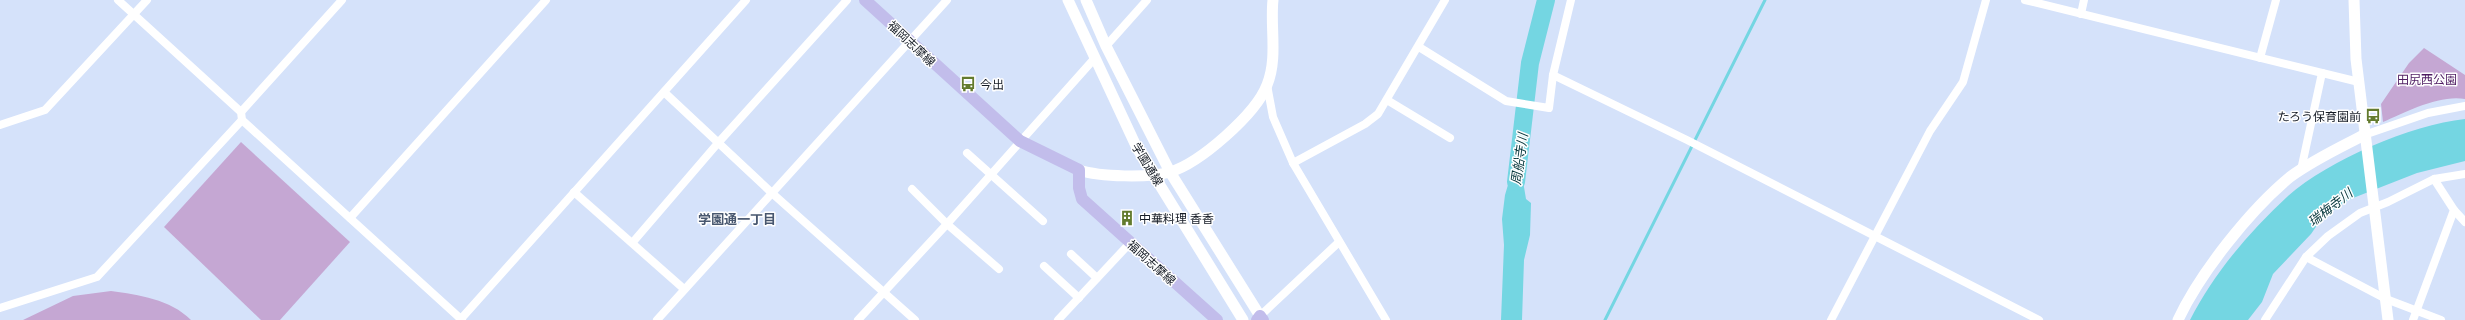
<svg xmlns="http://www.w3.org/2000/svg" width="2465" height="320" viewBox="0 0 2465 320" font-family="'Exo 2','Noto Sans JP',sans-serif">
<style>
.green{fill:#c5a7d3}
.water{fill:#74d6e2}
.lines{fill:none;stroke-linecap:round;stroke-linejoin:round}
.stream{stroke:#74d6e2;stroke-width:3}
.river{stroke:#74d6e2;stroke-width:18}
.street{stroke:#fff;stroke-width:8}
.secondary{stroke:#fff;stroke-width:11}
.primary{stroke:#c2bdeb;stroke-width:12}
.labels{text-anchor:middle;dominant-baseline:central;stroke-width:3;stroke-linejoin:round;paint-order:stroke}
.street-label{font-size:12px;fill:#151b25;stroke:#fff}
.park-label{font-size:12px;fill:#4e1c61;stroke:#fff}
.poi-label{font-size:12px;fill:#151b25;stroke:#fff;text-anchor:start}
.water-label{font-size:13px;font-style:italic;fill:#05363b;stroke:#fff}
.neighbourhood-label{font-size:13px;font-weight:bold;fill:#48576f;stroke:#fff}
</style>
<rect width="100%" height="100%" fill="#d5e2fa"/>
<!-- green -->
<g class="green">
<path d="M2424,48L2465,75V99C2441,94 2405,112 2383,122L2381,104L2409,63Z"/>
<polygon points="241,142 350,242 280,320 261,320 164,227"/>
<path d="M111,291C139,295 170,299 191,320H23L73,296Z"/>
</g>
<!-- water -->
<g class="water">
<path d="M2465,119V161L2417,173L2348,200L2322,218L2311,234L2273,274L2262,302L2248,320H2190C2214,273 2249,232 2288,196C2329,160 2410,125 2465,119Z"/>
<polygon points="1525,158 1523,181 1526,199 1531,203 1530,235 1524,260 1522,320 1501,320 1504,245 1502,219 1505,195 1515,161"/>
</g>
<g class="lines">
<!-- stream -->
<polyline class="stream" points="1605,320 1765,0"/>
<!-- river -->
<polyline class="river" points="1516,182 1530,63 1546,0"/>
<!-- street -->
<g class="street">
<polyline points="118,0 241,112 242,120 462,320"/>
<polyline points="2025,0 2359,82"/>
<polyline points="2081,14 2084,0"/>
<polyline points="1106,46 1147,0"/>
<polyline points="1419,47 1506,101 1549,108 1553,75 1571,0"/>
<polyline points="2260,58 2276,0"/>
<polyline points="1553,75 1687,140 2039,320"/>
<polyline points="1267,85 1273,117 1293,163 1386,320"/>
<polyline points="664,92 773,194 915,320"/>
<polyline points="1387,100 1450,138"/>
<polyline points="241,112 342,0"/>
<polyline points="0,125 45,110 147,0"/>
<polyline points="2364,135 2428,113 2465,106"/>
<polyline points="967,153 1043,221"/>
<polyline points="1293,163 1365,124 1378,114 1445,0"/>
<polyline points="2301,170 2322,73"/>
<polyline points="912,189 947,224 999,269"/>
<polyline points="574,192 684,289"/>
<polyline points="2454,210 2465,222"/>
<polyline points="350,218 546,0"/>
<polyline points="633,242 718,143 847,0"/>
<polyline points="1071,254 1097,278"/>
<polyline points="2306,257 2386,299 2441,320"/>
<polyline points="1044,266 1079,298"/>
<polyline points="0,308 97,277 242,120"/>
<polyline points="1260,316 1339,242"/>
<polyline points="460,320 746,0"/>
<polyline points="657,320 947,0"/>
<polyline points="858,320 947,224 1094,59"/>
<polyline points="1058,320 1130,243"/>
<polyline points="1831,320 1930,131 1963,82 1986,0"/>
<polyline points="2265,320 2306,257 2328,236 2360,213 2388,202 2434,179 2465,174"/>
<polyline points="2413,320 2454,210 2434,179"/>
</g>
<!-- secondary -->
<g class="secondary">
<polyline points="1068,0 1137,148 1243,320"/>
<polyline points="1086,0 1106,46 1170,172 1260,316"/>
<polyline points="2354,0 2356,59 2388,320"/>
<path d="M1079,170C1100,177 1149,178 1170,172C1200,163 1256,114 1267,85C1278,58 1270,27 1273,0"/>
<path d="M2178,320C2200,273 2250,210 2290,177C2313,160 2339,148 2364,135"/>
</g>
<!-- primary -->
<g class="primary">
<polyline points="865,0 1020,141 1079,170 1079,188 1082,199 1217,320"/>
<polyline points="1257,320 1260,316 1263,320"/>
</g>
</g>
<!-- icons -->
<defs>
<symbol id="bus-bare" viewBox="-9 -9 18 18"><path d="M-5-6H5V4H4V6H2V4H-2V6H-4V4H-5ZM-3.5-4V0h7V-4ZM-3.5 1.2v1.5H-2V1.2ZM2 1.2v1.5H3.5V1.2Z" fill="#637b2e" stroke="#fff" stroke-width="2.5" paint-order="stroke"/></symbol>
<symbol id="building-bare" viewBox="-9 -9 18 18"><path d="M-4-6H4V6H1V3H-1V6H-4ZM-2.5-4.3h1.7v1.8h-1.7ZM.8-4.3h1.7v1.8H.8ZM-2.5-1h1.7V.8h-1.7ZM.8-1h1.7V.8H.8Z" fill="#637b2e" stroke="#fff" stroke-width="2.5" paint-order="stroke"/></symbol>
</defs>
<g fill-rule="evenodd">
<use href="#bus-bare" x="957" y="73" width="22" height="22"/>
<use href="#bus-bare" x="2362" y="105" width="22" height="22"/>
<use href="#building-bare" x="1116" y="207" width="22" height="22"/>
</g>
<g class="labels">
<!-- street labels -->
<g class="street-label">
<text transform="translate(912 43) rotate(43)">福岡志摩線</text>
<text transform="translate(1148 164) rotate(59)">学園通線</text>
<text transform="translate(1152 262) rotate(42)">福岡志摩線</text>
</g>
<!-- park labels -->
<g class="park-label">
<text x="2427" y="79">田尻西公園</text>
</g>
<!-- poi labels -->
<g class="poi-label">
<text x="980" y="84">今出</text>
<text x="2361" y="116" text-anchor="end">たろう保育園前</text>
<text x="1139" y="218">中華料理 香香</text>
</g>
<!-- water labels -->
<g class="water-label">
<text transform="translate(1519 159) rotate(-82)">周船寺川</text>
<text transform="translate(2330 207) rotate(-38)">瑞梅寺川</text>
</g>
<!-- neighbourhood labels -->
<g class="neighbourhood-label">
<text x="737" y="219">学園通一丁目</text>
</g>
</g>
</svg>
